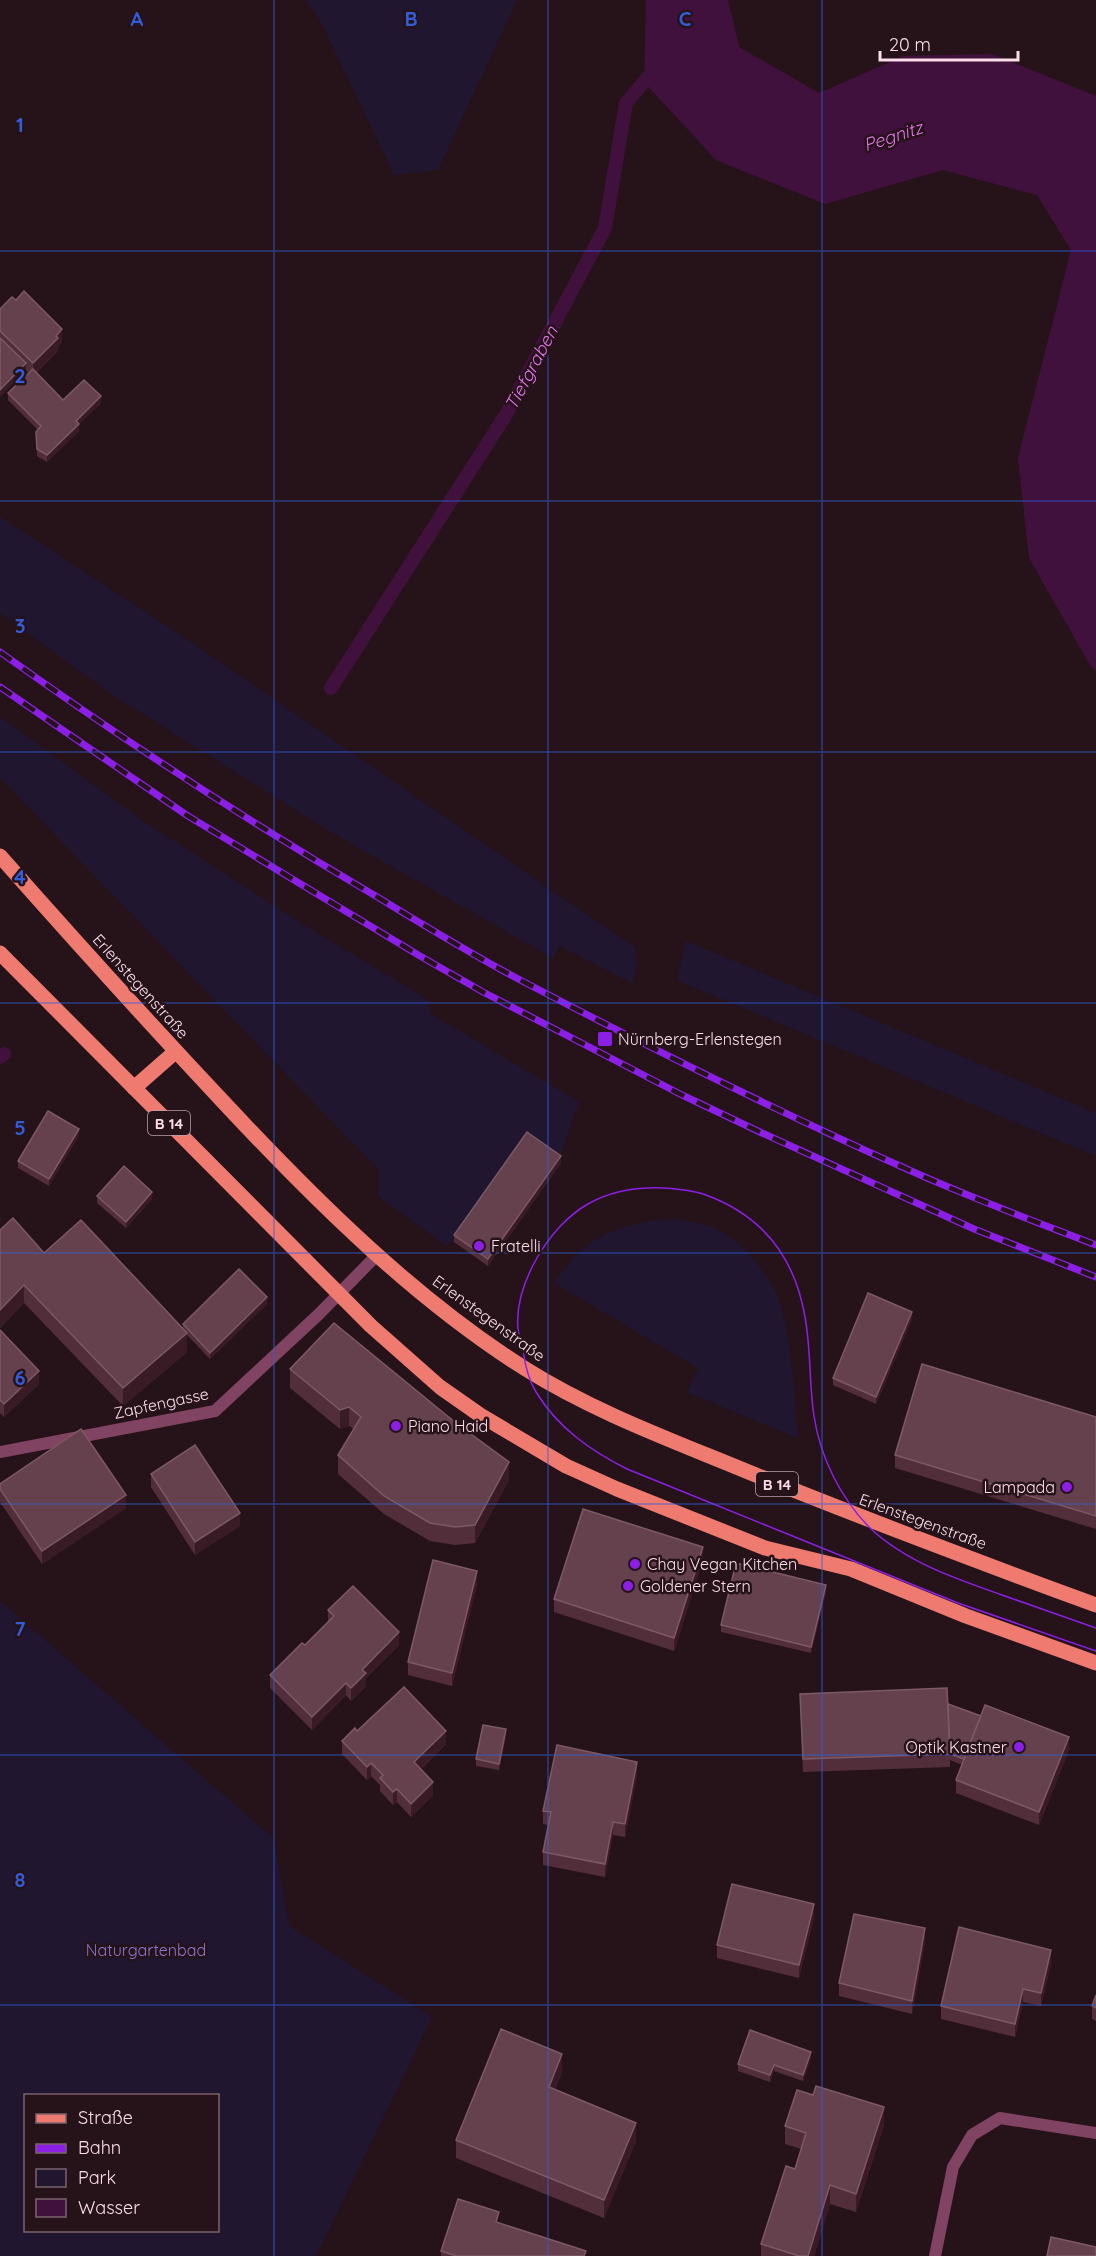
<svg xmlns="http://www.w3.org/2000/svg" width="1096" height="2256" viewBox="0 0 1096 2256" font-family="Quicksand,sans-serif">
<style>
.green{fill:#211630;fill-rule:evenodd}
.water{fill:#41113d}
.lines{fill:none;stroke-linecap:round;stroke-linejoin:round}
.stream{stroke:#41113d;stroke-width:14}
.minor{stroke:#804362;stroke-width:12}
.primary{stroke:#ee7a70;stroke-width:15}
.tram{stroke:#8c1fe5;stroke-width:1.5}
.rail-casing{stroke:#8c1fe5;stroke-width:7}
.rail{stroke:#26131a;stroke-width:4.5;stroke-dasharray:14;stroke-linecap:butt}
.wall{fill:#522e3a}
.shaded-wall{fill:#391b25}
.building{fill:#64414d;stroke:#7c5965;stroke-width:1.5}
.grid{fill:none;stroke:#335cda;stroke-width:1.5;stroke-opacity:0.55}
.poi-dot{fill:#8c1fe5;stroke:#26131a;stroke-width:2}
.labels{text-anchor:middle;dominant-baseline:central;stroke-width:5;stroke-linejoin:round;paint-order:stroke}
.shield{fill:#26131a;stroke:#bba0ab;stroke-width:1.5}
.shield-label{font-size:15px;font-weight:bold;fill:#fbdce9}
.street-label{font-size:16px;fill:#fbdce9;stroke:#26131a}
.poi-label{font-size:16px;fill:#fbdce9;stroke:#26131a;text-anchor:start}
.park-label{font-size:16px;fill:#8a77d5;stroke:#26131a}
.water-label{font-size:18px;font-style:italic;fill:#e576ef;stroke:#26131a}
.grid-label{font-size:20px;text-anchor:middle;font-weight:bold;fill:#335cda;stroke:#26131a;stroke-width:5;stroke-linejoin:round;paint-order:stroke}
</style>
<rect width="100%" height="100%" fill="#26131a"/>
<!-- green -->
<g class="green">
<polygon points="306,0 517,0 438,170 394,175 321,22"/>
<polygon points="0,517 179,634 635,948 637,967 632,983 560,946 553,958 331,832 113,695 0,613"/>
<polygon points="0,717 143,821 304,925 427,999 431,1014 579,1102 560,1156 526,1133 447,1246 378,1196 379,1170 0,778"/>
<polygon points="686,941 1096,1113 1096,1156 677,980"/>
<path d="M675,1219C691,1222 710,1224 724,1233C745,1247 767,1272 777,1296C792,1334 794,1397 798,1438L687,1392L698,1368L554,1283C561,1274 568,1263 577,1254C604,1229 639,1221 675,1219Z"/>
<path d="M0,1601L274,1839L289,1926L432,2017L316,2256H0ZM26,2096H218V2230H26Z"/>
</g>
<!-- water -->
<polygon class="water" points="646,0 728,0 739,47 819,93 904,56 992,54 1096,96 1096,671 1090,665 1029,558 1018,458 1071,250 1037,195 943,170 825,204 716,160 644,82"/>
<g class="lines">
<!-- stream -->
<g class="stream">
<polyline points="331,688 507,413 605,228 626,103 656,68"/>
<polyline points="0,1057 4,1054"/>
</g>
<!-- minor -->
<g class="minor">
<polyline points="0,1452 215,1411 319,1314 377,1255"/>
<polyline points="935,2256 953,2167 972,2135 1000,2118 1096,2133"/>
</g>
<!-- primary -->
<g class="primary">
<path d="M0,856C75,941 151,1025 229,1108C317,1202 415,1299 524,1368C594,1412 671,1440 746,1471C862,1518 979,1562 1096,1605"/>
<polyline points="0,953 371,1326 440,1387 480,1415 566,1466 617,1489 765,1548 851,1569 966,1616 1096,1663"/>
<polyline points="134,1088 175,1052"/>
</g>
<!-- tram -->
<path class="tram" d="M1096,1628C1065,1617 1033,1606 1002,1595C956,1579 906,1562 870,1528C841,1499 820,1457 814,1416C809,1383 811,1349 805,1317C795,1258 763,1216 706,1195C693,1190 677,1189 663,1188C637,1187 611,1191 588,1204C550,1225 514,1284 518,1329C519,1336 521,1343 523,1350C525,1365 528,1379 536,1392C558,1428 591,1451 627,1469L958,1603L1096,1651"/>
<defs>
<g id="rail">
<path d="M0,652C123,740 249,822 379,898C427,927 476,957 526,983C652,1049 779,1112 909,1170C971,1198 1034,1221 1096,1245"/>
<polyline points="0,687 188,816 420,956 483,992 682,1095 762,1133 974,1229 1096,1277"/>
</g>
</defs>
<!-- rail casing -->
<use href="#rail" class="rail-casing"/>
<!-- rail -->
<use href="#rail" class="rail"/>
</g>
<!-- wall -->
<g class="wall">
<polygon points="0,309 62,342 58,347 58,351 36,373 63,400 101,403 79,424 79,431 47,462 37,456 36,432 38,430 8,400 8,393 29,373 26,370 0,397"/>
<polygon points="79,1135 49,1186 18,1168 18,1161"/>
<polygon points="561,1163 488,1266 454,1242 454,1235"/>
<polygon points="97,1196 152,1199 126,1228 97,1203"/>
<polygon points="0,1230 183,1329 183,1324 267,1304 210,1359 187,1335 187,1352 123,1406 24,1303 0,1328"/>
<polygon points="912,1319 876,1404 833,1385 833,1378"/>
<polygon points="0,1330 39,1384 4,1417 0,1413"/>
<polygon points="290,1369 509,1480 475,1543 455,1545 430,1541 384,1514 338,1474 338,1455 354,1429 349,1426 340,1429 290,1388"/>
<polygon points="1096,1417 1096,1529 895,1468 895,1455"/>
<polygon points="151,1474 240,1526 195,1555 151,1487"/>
<polygon points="0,1484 126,1508 42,1564 0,1502"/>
<polygon points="703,1560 674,1651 554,1612 554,1599"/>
<polygon points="477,1584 452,1686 408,1675 408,1662"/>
<polygon points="826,1592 811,1653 721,1632 721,1625"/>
<polygon points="328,1610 399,1645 366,1678 366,1686 351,1701 346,1695 312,1730 270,1688 270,1675 305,1645 328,1622"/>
<polygon points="800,1694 948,1704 1069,1750 1039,1825 956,1793 956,1780 962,1765 950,1760 950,1767 803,1772"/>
<polygon points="357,1731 446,1744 421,1769 433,1795 411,1817 397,1802 393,1805 380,1791 380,1785 371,1776 367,1780 342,1754 342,1741"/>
<polygon points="506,1736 499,1770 476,1766 476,1759"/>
<polygon points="637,1775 625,1837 613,1835 605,1877 543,1865 543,1852 548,1825 543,1824 543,1811"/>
<polygon points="814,1917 799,1978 717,1958 717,1945"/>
<polygon points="925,1941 912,2014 839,1996 839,1983"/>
<polygon points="1051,1963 1041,2006 1023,2002 1015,2037 941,2019 941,2006"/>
<polygon points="1096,1995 1096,2021 1092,2019 1092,2006"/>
<polygon points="811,2058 803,2081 774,2071 770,2082 738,2071 738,2064"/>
<polygon points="562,2072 555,2090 636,2141 604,2218 456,2158 456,2140"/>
<polygon points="884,2125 856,2212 830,2204 814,2256 761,2256 761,2244 795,2169 801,2149 785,2144 785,2126"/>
<polygon points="499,2223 586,2256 441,2256 441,2251"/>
</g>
<!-- shaded-wall -->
<g class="shaded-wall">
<polygon points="62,329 62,342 58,347 58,351 33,376 33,363"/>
<polygon points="26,363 26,370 0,397 0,390"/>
<polygon points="101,396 101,403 76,427 76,421"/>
<polygon points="79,424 79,431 47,462 47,455"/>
<polygon points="79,1129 79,1135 49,1186 49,1179"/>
<polygon points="561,1156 561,1163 488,1266 488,1259"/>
<polygon points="152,1192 152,1199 126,1228 126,1222"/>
<polygon points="24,1285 24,1303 0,1328 0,1310"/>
<polygon points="267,1297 267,1304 210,1359 210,1353"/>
<polygon points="912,1312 912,1319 876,1404 876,1397"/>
<polygon points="187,1333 187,1352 123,1406 123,1388"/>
<polygon points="39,1371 39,1384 4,1417 4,1404"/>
<polygon points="349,1407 349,1426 340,1429 340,1410"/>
<polygon points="509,1462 509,1480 475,1543 475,1525"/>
<polygon points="126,1495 126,1508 42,1564 42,1551"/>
<polygon points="240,1513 240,1526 195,1555 195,1542"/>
<polygon points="703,1547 703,1560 674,1651 674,1638"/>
<polygon points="477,1571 477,1584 452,1686 452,1673"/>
<polygon points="826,1585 826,1592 811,1653 811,1647"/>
<polygon points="399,1632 399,1645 366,1678 366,1686 351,1701 351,1688 362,1670"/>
<polygon points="346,1683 346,1695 312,1730 312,1717"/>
<polygon points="506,1729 506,1736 499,1770 499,1764"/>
<polygon points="446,1731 446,1744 414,1775 414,1762"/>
<polygon points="1069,1737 1069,1750 1039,1825 1039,1812"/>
<polygon points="637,1762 637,1775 625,1837 625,1824"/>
<polygon points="371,1763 371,1776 367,1780 367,1767"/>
<polygon points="433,1782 433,1795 411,1817 411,1804"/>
<polygon points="397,1789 397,1802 393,1805 393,1792"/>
<polygon points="613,1822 613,1835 605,1877 605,1864"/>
<polygon points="814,1904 814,1917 799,1978 799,1965"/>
<polygon points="925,1928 925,1941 912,2014 912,2001"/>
<polygon points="1051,1950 1051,1963 1041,2006 1041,1993"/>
<polygon points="1023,1989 1023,2002 1015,2037 1015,2024"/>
<polygon points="811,2052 811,2058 803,2081 803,2075"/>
<polygon points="562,2054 562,2072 549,2106 549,2087"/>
<polygon points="774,2065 774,2071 770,2082 770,2075"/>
<polygon points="884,2107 884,2125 856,2212 856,2194"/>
<polygon points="636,2123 636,2141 604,2218 604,2200"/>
<polygon points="830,2185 830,2204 814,2256 808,2256"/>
</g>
<!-- building -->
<g class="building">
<polygon points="24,291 62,329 56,336 58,338 33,363 0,331 0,309 12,297 16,300"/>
<polygon points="0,338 26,363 0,390"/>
<polygon points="33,369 63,400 84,380 101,396 76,421 79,424 47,455 37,449 36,432 41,426 8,393"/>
<polygon points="48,1111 79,1129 49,1179 18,1161"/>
<polygon points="527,1132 561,1156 488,1259 454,1235"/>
<polygon points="124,1166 152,1192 126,1222 97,1196"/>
<polygon points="13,1218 44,1253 81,1220 187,1333 123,1388 24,1285 0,1310 0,1230"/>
<polygon points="239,1269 267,1297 210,1353 183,1324"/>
<polygon points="868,1293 912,1312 876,1397 833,1378"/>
<polygon points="334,1323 456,1423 509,1462 475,1525 455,1527 430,1523 384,1496 338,1455 361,1417 349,1407 340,1410 290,1369"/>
<polygon points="0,1330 39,1371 4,1404 0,1400"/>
<polygon points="922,1364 1096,1417 1096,1516 895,1455"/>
<polygon points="81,1429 126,1495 42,1551 0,1489 0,1484"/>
<polygon points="195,1445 240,1513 195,1542 151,1474"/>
<polygon points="583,1509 703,1547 674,1638 554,1599"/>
<polygon points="433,1560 477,1571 452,1673 408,1662"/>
<polygon points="736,1563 826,1585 811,1647 721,1625"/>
<polygon points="353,1586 399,1632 362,1670 366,1673 351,1688 346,1683 312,1717 270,1675 302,1643 305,1645 334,1616 328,1610"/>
<polygon points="404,1687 446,1731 414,1762 433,1782 411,1804 397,1789 393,1792 380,1778 383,1775 371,1763 367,1767 342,1741 355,1728 357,1731"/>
<polygon points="947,1688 950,1754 803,1759 800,1694"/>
<polygon points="948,1704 981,1716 964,1759 950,1754"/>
<polygon points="985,1705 1069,1737 1039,1812 956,1780"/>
<polygon points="483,1725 506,1729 499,1764 476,1759"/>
<polygon points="557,1745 637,1762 625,1824 613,1822 605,1864 543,1852 551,1812 543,1811"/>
<polygon points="732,1884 814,1904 799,1965 717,1945"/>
<polygon points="854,1914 925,1928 912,2001 839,1983"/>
<polygon points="959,1927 1051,1950 1041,1993 1023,1989 1015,2024 941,2006"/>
<polygon points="1096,1995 1096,2008 1092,2006"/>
<polygon points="501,2029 562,2054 549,2087 636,2123 604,2200 456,2140"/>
<polygon points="750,2030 811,2052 803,2075 774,2065 770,2075 738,2064"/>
<polygon points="816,2086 884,2107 856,2194 830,2185 808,2256 799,2256 761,2244 786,2166 795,2169 806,2133 785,2126 797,2090 813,2095"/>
<polygon points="458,2199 499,2212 496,2222 586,2251 584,2256 456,2256 441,2251"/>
<polygon points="1051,2237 1096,2247 1096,2256 1047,2256"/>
</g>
<!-- grid -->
<path class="grid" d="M274,0V2256M548,0V2256M822,0V2256M0,251H1096M0,501H1096M0,752H1096M0,1003H1096M0,1253H1096M0,1504H1096M0,1755H1096M0,2005H1096"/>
<!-- markers -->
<g class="poi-dot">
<rect x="597" y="1031" width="16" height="16" rx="3"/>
<circle cx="479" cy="1246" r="6"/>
<circle cx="396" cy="1426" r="6"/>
<circle cx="1067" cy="1487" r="6"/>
<circle cx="635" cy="1564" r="6"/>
<circle cx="628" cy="1586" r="6"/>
<circle cx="1019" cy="1747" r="6"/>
</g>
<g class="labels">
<!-- shield labels -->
<g class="shield">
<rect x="148" y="1111" width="42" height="24" rx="4.5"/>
<rect x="756" y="1472" width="42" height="24" rx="4.5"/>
</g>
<g class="shield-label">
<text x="169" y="1123">B 14</text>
<text x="777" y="1484">B 14</text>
</g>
<!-- street labels -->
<g class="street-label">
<text transform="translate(141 986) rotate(48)">Erlenstegenstraße</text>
<text transform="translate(489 1318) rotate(36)">Erlenstegenstraße</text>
<text transform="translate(161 1403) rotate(-12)">Zapfengasse</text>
<text transform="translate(923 1521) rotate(20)">Erlenstegenstraße</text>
</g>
<!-- poi labels -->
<g class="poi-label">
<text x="618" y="1039">Nürnberg-Erlenstegen</text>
<text x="491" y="1246">Fratelli</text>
<text x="408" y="1426">Piano Haid</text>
<text x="1055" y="1487" text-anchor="end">Lampada</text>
<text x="647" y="1564">Chay Vegan Kitchen</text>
<text x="640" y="1586">Goldener Stern</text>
<text x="1007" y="1747" text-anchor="end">Optik Kastner</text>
</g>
<!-- park labels -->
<g class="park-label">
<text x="146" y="1950">Naturgartenbad</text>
</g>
<!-- water labels -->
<g class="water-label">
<text transform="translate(893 136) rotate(-18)">Pegnitz</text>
<text transform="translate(531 368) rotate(-62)">Tiefgraben</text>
</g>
</g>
<g class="grid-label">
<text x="137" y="26">A</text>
<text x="411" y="26">B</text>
<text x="685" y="26">C</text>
<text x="20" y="132">1</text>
<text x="20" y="383">2</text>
<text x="20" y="633">3</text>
<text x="20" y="884">4</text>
<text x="20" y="1135">5</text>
<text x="20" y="1385">6</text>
<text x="20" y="1636">7</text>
<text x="20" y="1887">8</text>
</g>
<!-- legend -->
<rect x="24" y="2094" width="195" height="138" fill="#26131a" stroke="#7b636d" stroke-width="1.5"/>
<rect x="36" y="2114" width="30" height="9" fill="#ee7a70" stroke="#7b636d" stroke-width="1.5"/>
<text x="78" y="2124" font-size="18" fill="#fbdce9">Straße</text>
<rect x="36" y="2144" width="30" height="9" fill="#8c1fe5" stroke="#7b636d" stroke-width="1.5"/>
<text x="78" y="2154" font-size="18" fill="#fbdce9">Bahn</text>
<rect x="36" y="2169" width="30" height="18" fill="#211630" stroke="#7b636d" stroke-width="1.5"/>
<text x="78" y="2184" font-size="18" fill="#fbdce9">Park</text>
<rect x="36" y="2199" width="30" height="18" fill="#41113d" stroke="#7b636d" stroke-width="1.5"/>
<text x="78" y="2214" font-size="18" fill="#fbdce9">Wasser</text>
<!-- scale -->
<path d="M880 51v9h138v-9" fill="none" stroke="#fbdce9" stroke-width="3"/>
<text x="889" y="51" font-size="18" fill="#fbdce9" stroke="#26131a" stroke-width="4.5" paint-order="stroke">20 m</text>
</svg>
